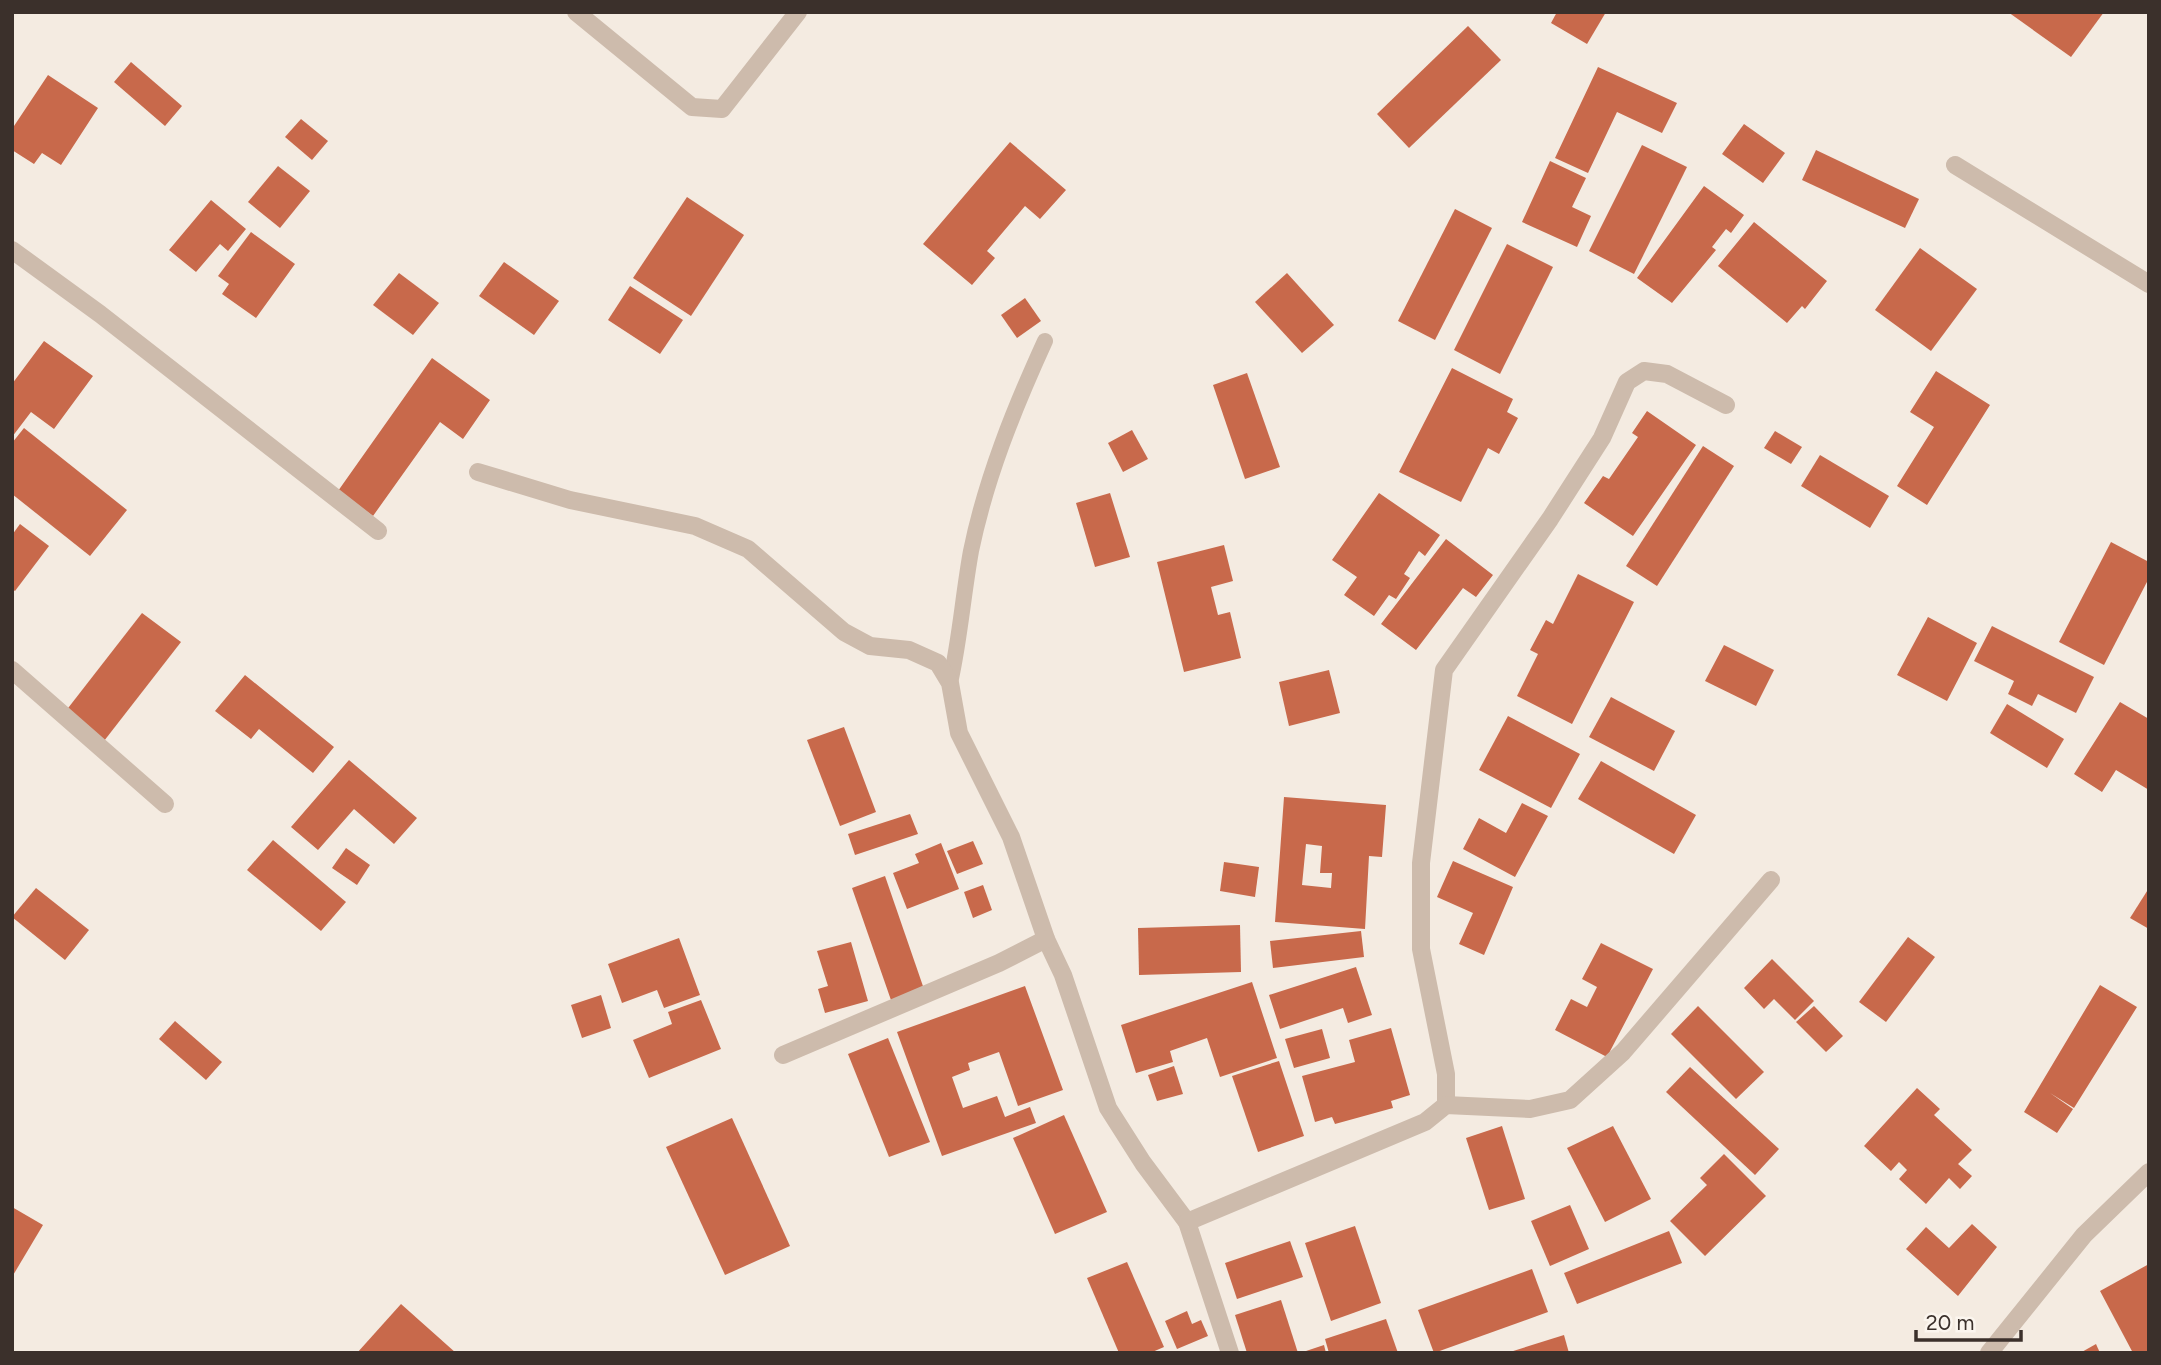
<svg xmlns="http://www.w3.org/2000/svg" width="2161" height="1365" viewBox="0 0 2161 1365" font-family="Figtree,sans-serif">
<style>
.building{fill:#c8694b;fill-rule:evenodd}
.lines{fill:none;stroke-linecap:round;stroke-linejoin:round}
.service{stroke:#cdbbac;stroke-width:16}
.minor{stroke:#cdbbac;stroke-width:18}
</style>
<rect width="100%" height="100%" fill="#f4ebe1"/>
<!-- building -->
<g class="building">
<polygon points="1557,12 1606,12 1587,44 1551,23"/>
<polygon points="2008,12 2104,12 2071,57"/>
<polygon points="1468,26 1501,60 1409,148 1377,114"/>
<polygon points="131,62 182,106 165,126 114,82"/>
<polygon points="1598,67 1677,103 1662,133 1617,112 1588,173 1555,158"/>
<polygon points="48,75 98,108 61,165 42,153 34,164 12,150 12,129"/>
<polygon points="301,119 328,141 312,160 285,137"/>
<polygon points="1744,124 1785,153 1763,183 1722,154"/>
<polygon points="1010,142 1066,190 1040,219 1025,206 987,251 995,258 972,285 923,244"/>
<polygon points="1642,145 1687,167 1634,274 1589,251"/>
<polygon points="1816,150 1919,199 1905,228 1802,180"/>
<polygon points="1550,161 1586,178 1572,207 1591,216 1577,247 1522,222"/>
<polygon points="278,166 310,191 280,228 248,202"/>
<polygon points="1704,186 1744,215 1731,233 1726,229 1712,247 1716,250 1672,303 1637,278"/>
<polygon points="687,197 744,235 691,316 633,278"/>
<polygon points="211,200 246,229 228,251 220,244 196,272 169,250"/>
<polygon points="1455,209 1492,228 1435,340 1398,321"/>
<polygon points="1754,222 1827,281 1805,309 1802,306 1787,323 1718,266"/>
<polygon points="251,232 295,264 256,318 222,294 229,284 218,276"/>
<polygon points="1507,244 1553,267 1500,374 1454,350"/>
<polygon points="1920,248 1977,289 1931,351 1875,310"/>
<polygon points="504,262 559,301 534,335 479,296"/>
<polygon points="399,273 439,303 413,335 373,305"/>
<polygon points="1287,273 1334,325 1302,353 1255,302"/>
<polygon points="630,286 683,320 660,354 608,320"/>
<polygon points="1025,298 1041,321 1017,338 1001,315"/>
<polygon points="44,341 93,376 54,429 31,412 12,437 12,384"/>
<polygon points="432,358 490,400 463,439 440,422 373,516 338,491"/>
<polygon points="1452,368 1513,399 1507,412 1518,418 1499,454 1488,448 1461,502 1399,472"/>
<polygon points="1936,371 1990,405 1927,505 1897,486 1934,427 1910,412"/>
<polygon points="1247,373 1280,467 1245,479 1213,385"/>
<polygon points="1647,411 1696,445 1633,536 1584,503 1603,476 1609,479 1638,437 1632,433"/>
<polygon points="24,428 127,510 90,556 12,494 12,443"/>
<polygon points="1132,430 1148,459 1123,472 1108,443"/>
<polygon points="1775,431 1802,447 1791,464 1764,448"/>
<polygon points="1703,446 1734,466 1657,586 1626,566"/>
<polygon points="1820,455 1889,496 1870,528 1801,486"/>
<polygon points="1110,493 1130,557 1095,567 1076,503"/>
<polygon points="1379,493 1440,535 1425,556 1419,551 1404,574 1410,578 1396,599 1389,595 1374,616 1344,595 1357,577 1332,560"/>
<polygon points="20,524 49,546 15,591 12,589 12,535"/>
<polygon points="1446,539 1493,575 1476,597 1463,588 1416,650 1381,624"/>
<polygon points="2111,542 2149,562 2149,578 2104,665 2059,642"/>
<polygon points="1224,545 1233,581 1211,587 1218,615 1230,612 1241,658 1184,672 1157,562"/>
<polygon points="1578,574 1634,602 1572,724 1517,696 1538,654 1530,650 1546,620 1553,624"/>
<polygon points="142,613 181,642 104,741 65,712"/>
<polygon points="1928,617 1977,643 1947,701 1897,675"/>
<polygon points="1992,626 2094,677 2076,713 2038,694 2032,706 2008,694 2014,681 1974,661"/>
<polygon points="1724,645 1774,670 1756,706 1705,681"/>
<polygon points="1329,670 1340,713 1289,726 1279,682"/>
<polygon points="245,675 334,747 313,773 259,729 251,739 215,711"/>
<polygon points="1611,697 1675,731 1654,771 1589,737"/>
<polygon points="2120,702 2149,719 2149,790 2116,770 2102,792 2074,774"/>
<polygon points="2007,704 2064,739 2047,768 1990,733"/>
<polygon points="1508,716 1580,754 1551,808 1479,770"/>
<polygon points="844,727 876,812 840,826 807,740"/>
<polygon points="349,760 417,818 394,844 354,809 318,850 291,827"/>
<polygon points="1601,761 1696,815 1674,854 1578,799"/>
<path d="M1284,797L1386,805L1382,857L1369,856L1365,929L1275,922ZM1306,844L1322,846L1320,873H1332L1331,888L1302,885Z"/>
<polygon points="1522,803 1548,816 1515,877 1463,849 1479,818 1506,833"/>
<polygon points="910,814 918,834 855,855 848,834"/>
<polygon points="273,840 346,902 321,931 247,870"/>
<polygon points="973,841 983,864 957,874 947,851"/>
<polygon points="941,843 959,889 907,909 893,873 919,863 915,854"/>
<polygon points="346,848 370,865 357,885 332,868"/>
<polygon points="1453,861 1513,887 1484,955 1459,944 1473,913 1437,897"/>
<polygon points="1224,862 1259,867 1255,897 1220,891"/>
<polygon points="885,876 925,992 892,1003 852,888"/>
<polygon points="983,885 992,910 973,918 964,892"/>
<polygon points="36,888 89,930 65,960 12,917"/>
<polygon points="2149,888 2149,929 2130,918"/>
<polygon points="1240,925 1241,972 1139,975 1138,928"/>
<polygon points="1361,931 1364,957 1273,968 1270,941"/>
<polygon points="1908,937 1935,957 1886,1022 1859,1002"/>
<polygon points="679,938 700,995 664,1008 657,990 622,1003 608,964"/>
<polygon points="851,942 868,1001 825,1013 818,989 828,986 817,951"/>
<polygon points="1601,943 1653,969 1607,1057 1555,1030 1571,999 1587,1007 1597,987 1582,979"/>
<polygon points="1772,959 1814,1001 1795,1020 1774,999 1764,1009 1744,988"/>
<polygon points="1356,967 1372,1015 1348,1023 1343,1008 1280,1029 1269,995"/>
<polygon points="1252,982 1277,1058 1220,1077 1207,1038 1170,1051 1173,1062 1136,1073 1121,1025"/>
<polygon points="2100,985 2137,1007 2074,1108 2050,1093 2073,1109 2057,1133 2024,1112"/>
<polygon points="1025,986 1063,1090 1018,1106 999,1052 968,1063 970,1070 952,1077 963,1108 997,1096 1005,1117 1030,1107 1036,1123 942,1156 897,1032"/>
<polygon points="601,995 611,1028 582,1038 571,1005"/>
<polygon points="701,1000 721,1049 649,1078 633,1040 672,1024 668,1012"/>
<polygon points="1698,1006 1764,1072 1736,1099 1671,1034"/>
<polygon points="1814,1006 1843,1036 1826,1052 1796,1022"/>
<polygon points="175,1021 222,1062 206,1080 159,1039"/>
<polygon points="1391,1028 1410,1095 1391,1101 1393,1108 1335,1124 1332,1117 1315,1122 1302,1076 1355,1062 1349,1040"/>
<polygon points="1322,1029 1330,1058 1294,1068 1285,1039"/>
<polygon points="888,1038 930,1142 889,1157 848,1054"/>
<polygon points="1279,1061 1304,1136 1258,1152 1232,1076"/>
<polygon points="1174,1066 1183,1094 1157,1101 1148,1075"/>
<polygon points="1690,1067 1779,1149 1755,1175 1666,1092"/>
<polygon points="1917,1088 1940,1109 1934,1115 1972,1150 1958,1164 1972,1176 1960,1189 1949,1178 1926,1204 1899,1179 1907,1170 1899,1162 1891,1171 1864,1146"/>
<polygon points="1064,1115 1107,1212 1055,1234 1013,1138"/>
<polygon points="732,1118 790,1246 725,1275 666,1147"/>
<polygon points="1502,1126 1525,1199 1489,1210 1466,1138"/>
<polygon points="1613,1126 1651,1199 1605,1222 1567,1148"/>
<polygon points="1724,1154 1766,1196 1705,1256 1670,1221 1707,1185 1700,1178"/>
<polygon points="1570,1205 1589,1249 1550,1266 1531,1221"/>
<polygon points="12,1207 43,1225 12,1277"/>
<polygon points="1972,1224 1997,1247 1958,1296 1906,1249 1926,1227 1949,1248"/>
<polygon points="1355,1226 1381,1303 1331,1321 1305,1243"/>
<polygon points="1669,1231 1682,1263 1577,1304 1564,1273"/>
<polygon points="1290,1241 1303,1277 1237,1299 1225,1263"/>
<polygon points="1127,1262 1164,1347 1150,1353 1119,1353 1087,1278"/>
<polygon points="2149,1264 2149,1352 2133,1353 2100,1291"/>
<polygon points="1532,1269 1548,1312 1434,1353 1418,1310"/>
<polygon points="1281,1300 1298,1353 1247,1353 1235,1315"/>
<polygon points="401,1304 456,1353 357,1353"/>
<polygon points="1187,1311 1192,1324 1201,1320 1208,1336 1177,1349 1165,1321"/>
<polygon points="1386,1319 1398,1353 1329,1353 1325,1339"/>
<polygon points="1564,1335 1569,1353 1510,1353 1510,1352"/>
<polygon points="2096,1344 2100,1353 2080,1353"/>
<polygon points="1324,1345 1326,1353 1303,1353 1303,1352"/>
</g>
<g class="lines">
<!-- service -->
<path class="service" d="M950,683C960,639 963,595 971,551C986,478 1014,409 1045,341"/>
<!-- minor -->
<g class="minor">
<polyline points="576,12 692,107 722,109 798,12"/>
<polyline points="1955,165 2149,284"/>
<polyline points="12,250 100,314 378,531"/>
<polyline points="478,472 570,500 695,526 748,549 844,632 870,646 909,650 938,663 950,683 959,733 1011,837 1046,939 1063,975 1108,1108 1143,1163 1187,1222 1230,1353"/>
<polyline points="12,670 165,804"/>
<polyline points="783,1055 999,963 1046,939"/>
<polyline points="1446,1105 1446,1074 1421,949 1421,863 1444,670 1550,519 1602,438 1627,382 1644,371 1667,374 1726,405"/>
<polyline points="1187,1222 1425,1122 1446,1105 1530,1109 1570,1100 1623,1052 1771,880"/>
<polyline points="1989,1353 2084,1235 2149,1172"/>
</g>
</g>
<!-- border -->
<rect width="2161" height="1365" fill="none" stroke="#3b302b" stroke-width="28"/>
<!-- scale -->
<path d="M1916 1330v10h105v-10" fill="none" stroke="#3b302b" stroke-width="3.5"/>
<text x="1926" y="1330" font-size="21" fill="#3b302b" stroke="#fbf5ee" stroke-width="5" paint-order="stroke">20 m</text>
</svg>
